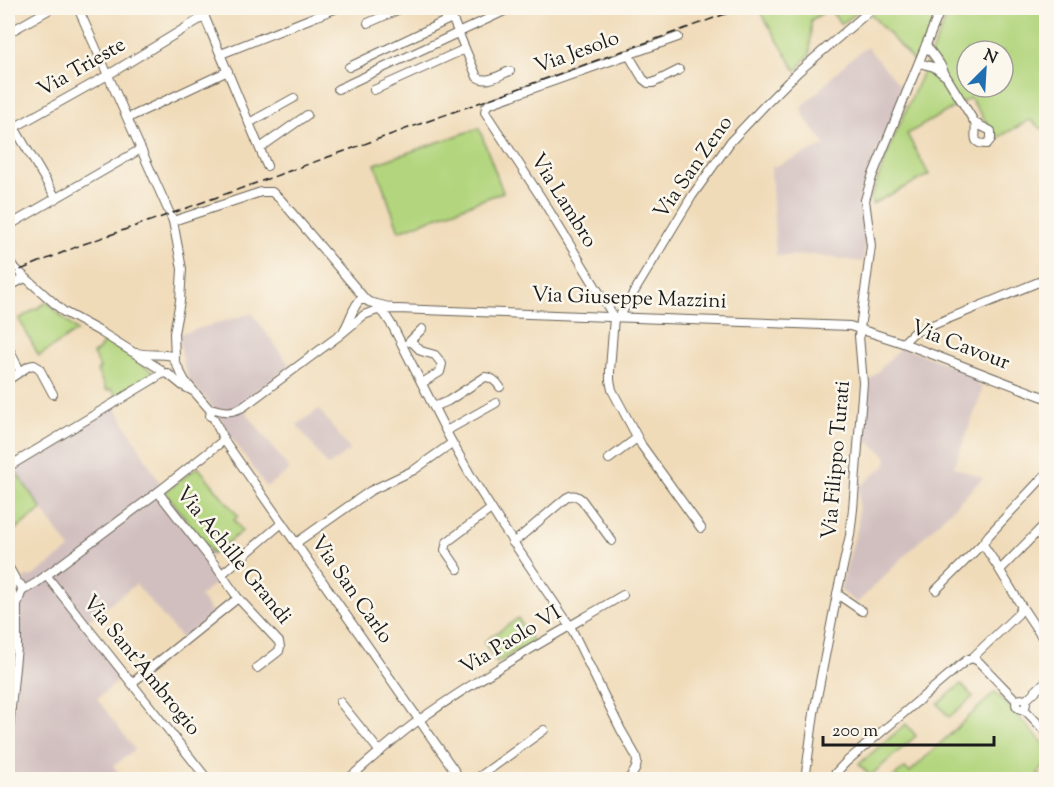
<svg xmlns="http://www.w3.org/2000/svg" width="1054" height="787" viewBox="0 0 1054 787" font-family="'Sorts Mill Goudy',serif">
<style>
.industrial{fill:#d1bfbf}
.green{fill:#b2d57d;stroke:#67784c;stroke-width:1.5;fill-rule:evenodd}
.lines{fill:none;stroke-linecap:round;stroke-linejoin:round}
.minor-casing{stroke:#665f53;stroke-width:10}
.minor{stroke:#fff;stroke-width:8}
.rail{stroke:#1c1c1c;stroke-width:1.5;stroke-dasharray:9 4.5;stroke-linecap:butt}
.labels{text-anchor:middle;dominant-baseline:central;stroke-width:5;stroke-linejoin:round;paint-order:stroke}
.street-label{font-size:21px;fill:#1c1c1c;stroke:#fbf7ec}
</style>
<rect width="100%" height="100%" fill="#fbf7ec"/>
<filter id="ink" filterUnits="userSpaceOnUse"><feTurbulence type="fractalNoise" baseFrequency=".0167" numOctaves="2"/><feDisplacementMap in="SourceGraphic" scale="12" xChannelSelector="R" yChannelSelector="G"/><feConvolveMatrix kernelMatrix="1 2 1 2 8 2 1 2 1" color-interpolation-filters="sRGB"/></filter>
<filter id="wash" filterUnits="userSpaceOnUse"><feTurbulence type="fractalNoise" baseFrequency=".008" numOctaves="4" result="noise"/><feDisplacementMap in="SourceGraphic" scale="24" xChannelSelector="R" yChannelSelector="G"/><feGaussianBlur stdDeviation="1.35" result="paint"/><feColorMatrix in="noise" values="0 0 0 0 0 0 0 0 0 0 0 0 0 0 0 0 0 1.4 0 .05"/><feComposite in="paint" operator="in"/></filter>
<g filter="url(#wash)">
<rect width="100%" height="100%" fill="#f0dbb9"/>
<!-- industrial -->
<g class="industrial">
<polygon points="867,47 903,89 859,196 866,238 863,262 812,255 776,256 771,168 826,145 806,120 801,108 849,60"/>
<polygon points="252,313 290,366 240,404 290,470 266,487 256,472 228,432 216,412 202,394 189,380 183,363 181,349 180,334"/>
<polygon points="901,347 981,377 977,385 982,387 981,395 954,467 983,478 857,603 840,590 858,526 859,487 885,466 887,460 886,456 876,447 865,439 870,380"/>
<polygon points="115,406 165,492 213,554 206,560 221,579 200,596 213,614 182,639 136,584 82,625 123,677 97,699 135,750 113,766 124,779 8,780 21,605 25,577 33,576 70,549 13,468"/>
<polygon points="319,409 350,450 328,466 297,425"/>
</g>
<!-- green -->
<g class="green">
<polygon points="758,8 864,8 841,24 829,9 811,20 810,54 796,71"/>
<polygon points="877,8 939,8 916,64 870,13"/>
<path d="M951,8H1046V125L1042,129L1030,120L997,138L970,98L907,134L929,175L872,204L871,197L891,144ZM967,51H1003V87H967Z"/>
<polygon points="479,128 503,192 399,231 375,164"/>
<polygon points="47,302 77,331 39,356 19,319"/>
<polygon points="105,340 153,372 117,396 111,389 107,391 97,371 100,368 93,354 98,351"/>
<polygon points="198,467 238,516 234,520 242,531 213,554 165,492"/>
<polygon points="13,468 42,509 8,535 8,471"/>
<polygon points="518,618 533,641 497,663 484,642"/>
<polygon points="961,684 973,697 949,717 938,704"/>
<polygon points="995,692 1046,746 1046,765 1038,773 1044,779 891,779 905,768 910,772"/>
<polygon points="906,724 916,736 870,776 859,764"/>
</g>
</g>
<g filter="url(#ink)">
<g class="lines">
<defs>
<g id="minor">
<polyline points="78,8 173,221 182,269 180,301 174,333 175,358"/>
<polyline points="201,8 267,166"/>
<path d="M448,8L477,77C487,84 499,75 510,71"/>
<polyline points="368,23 402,8"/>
<polyline points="8,33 52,8"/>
<polyline points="678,37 489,104 486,107 485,112 542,199 614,317 610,370 610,380 612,390 642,446 701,528"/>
<path d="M926,45L940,64L946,76L975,123C978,134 969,144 987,144L991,139V131L975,123"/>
<polyline points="221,54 337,8"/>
<polyline points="628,54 643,79 648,83 653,83 679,70"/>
<polyline points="919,63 934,67 944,75"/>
<polyline points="349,67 452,18"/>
<polyline points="338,89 511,8"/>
<polyline points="374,90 465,49"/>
<polyline points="8,117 56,198"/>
<polyline points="128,118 228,71"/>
<polyline points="249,123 294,98"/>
<polyline points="8,131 108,75 205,16"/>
<polyline points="260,148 307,115"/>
<polyline points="173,221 261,192 272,192 281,200 366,300 369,302 389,307"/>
<polyline points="8,226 141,149"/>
<polyline points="8,262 64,312 99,331 160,369"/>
<polyline points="8,287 25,278"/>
<polyline points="379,310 386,316 393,327 449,437 472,478 503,527 570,626 621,730 636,756 637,762 636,768 632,775 627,780"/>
<polyline points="619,317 692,196 731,141 766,104 798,72 873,8"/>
<path d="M344,330C350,321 353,306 360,300H366"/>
<polyline points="411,341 421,351 435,355 442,364 440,372 422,383"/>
<polyline points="409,342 422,329"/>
<polyline points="903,343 913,333 1046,279"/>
<polyline points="8,347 18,367"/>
<path d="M137,353C149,356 161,353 172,356L185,381L211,411L210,416"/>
<polyline points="8,380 29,366 34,365 39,368 53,394"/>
<path d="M434,407L448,401L485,377C492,377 496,381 500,387"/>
<path d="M211,411L214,409C225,412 231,413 243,407L340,335L364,315L377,310L397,309L850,326L903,343L1046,398"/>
<polyline points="214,419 224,440 461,780"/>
<polyline points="446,431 496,403"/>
<polyline points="609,459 637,438"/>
<polyline points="8,467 162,374 167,373 183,386 193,391"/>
<polyline points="158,492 215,565 238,598 279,642 280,647 279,651 257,668"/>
<polyline points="296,543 370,491 414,470 452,443"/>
<path d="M513,543L566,498C572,494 577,495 582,500L612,541"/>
<polyline points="983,543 984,546 996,564 1022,607 1046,643"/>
<polyline points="458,569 445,550 447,542 491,509"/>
<polyline points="9,570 12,592 12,609"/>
<polyline points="1000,570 1046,523"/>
<polyline points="222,574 282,523"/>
<polyline points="46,575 208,780"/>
<polyline points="936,590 983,543 989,535 1046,474"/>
<polyline points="22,591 36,583 158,492 224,440"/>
<polyline points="862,611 837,594 850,535 853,509 863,383 859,336 871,246 865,200 872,177 941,8"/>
<polyline points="972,658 978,661 1010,694 1017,701"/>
<polyline points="132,683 238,598"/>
<circle cx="1021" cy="704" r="5"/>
<polyline points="1025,701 1046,681"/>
<polyline points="340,702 380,752"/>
<polyline points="1022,709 1027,712 1046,732"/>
<polyline points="8,738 17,647 17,605 22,590 21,585 17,582 8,566"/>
<path d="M347,780C372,759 396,736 422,718C486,673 555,635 623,595"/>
<polyline points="475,780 544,730"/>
<polyline points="805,780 814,713 837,594"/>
<polyline points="829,780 846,762 958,667 967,660 972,658 1018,614 1022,607"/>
</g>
</defs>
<!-- minor casing -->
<use href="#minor" class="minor-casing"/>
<!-- minor -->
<use href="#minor" class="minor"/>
<!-- rail -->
<polyline class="rail" points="8,275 81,245 170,214 742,8"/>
</g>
</g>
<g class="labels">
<!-- street labels -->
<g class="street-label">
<text transform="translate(577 53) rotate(-20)">Via Jesolo</text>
<text transform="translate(82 68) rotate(-30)">Via Trieste</text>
<text transform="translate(694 168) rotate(-55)">Via San Zeno</text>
<text transform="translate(563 201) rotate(58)">Via Lambro</text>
<text transform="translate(629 299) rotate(2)">Via Giuseppe Mazzini</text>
<text transform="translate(960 346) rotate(21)">Via Cavour</text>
<text transform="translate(837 460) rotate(-85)">Via Filippo Turati</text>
<text transform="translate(233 556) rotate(51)">Via Achille Grandi</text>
<text transform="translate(351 590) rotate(55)">Via San Carlo</text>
<text transform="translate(511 641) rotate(-31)">Via Paolo VI</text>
<text transform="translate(141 666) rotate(51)">Via Sant'Ambrogio</text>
</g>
</g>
<!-- margin -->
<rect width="1054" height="787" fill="none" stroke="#fbf7ec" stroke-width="30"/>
<!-- north arrow -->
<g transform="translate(985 69) rotate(24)"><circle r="28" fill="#fbf7ec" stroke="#a29f99" stroke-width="1.5"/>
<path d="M0-4.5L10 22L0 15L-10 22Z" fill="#1f6fb2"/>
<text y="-9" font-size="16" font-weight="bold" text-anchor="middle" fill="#1c1c1c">N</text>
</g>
<!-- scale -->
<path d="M823 736v9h171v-9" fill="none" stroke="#1c1c1c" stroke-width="3"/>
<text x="832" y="736" font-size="18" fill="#1c1c1c" stroke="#fbf7ec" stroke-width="4.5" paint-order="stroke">200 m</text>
</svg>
